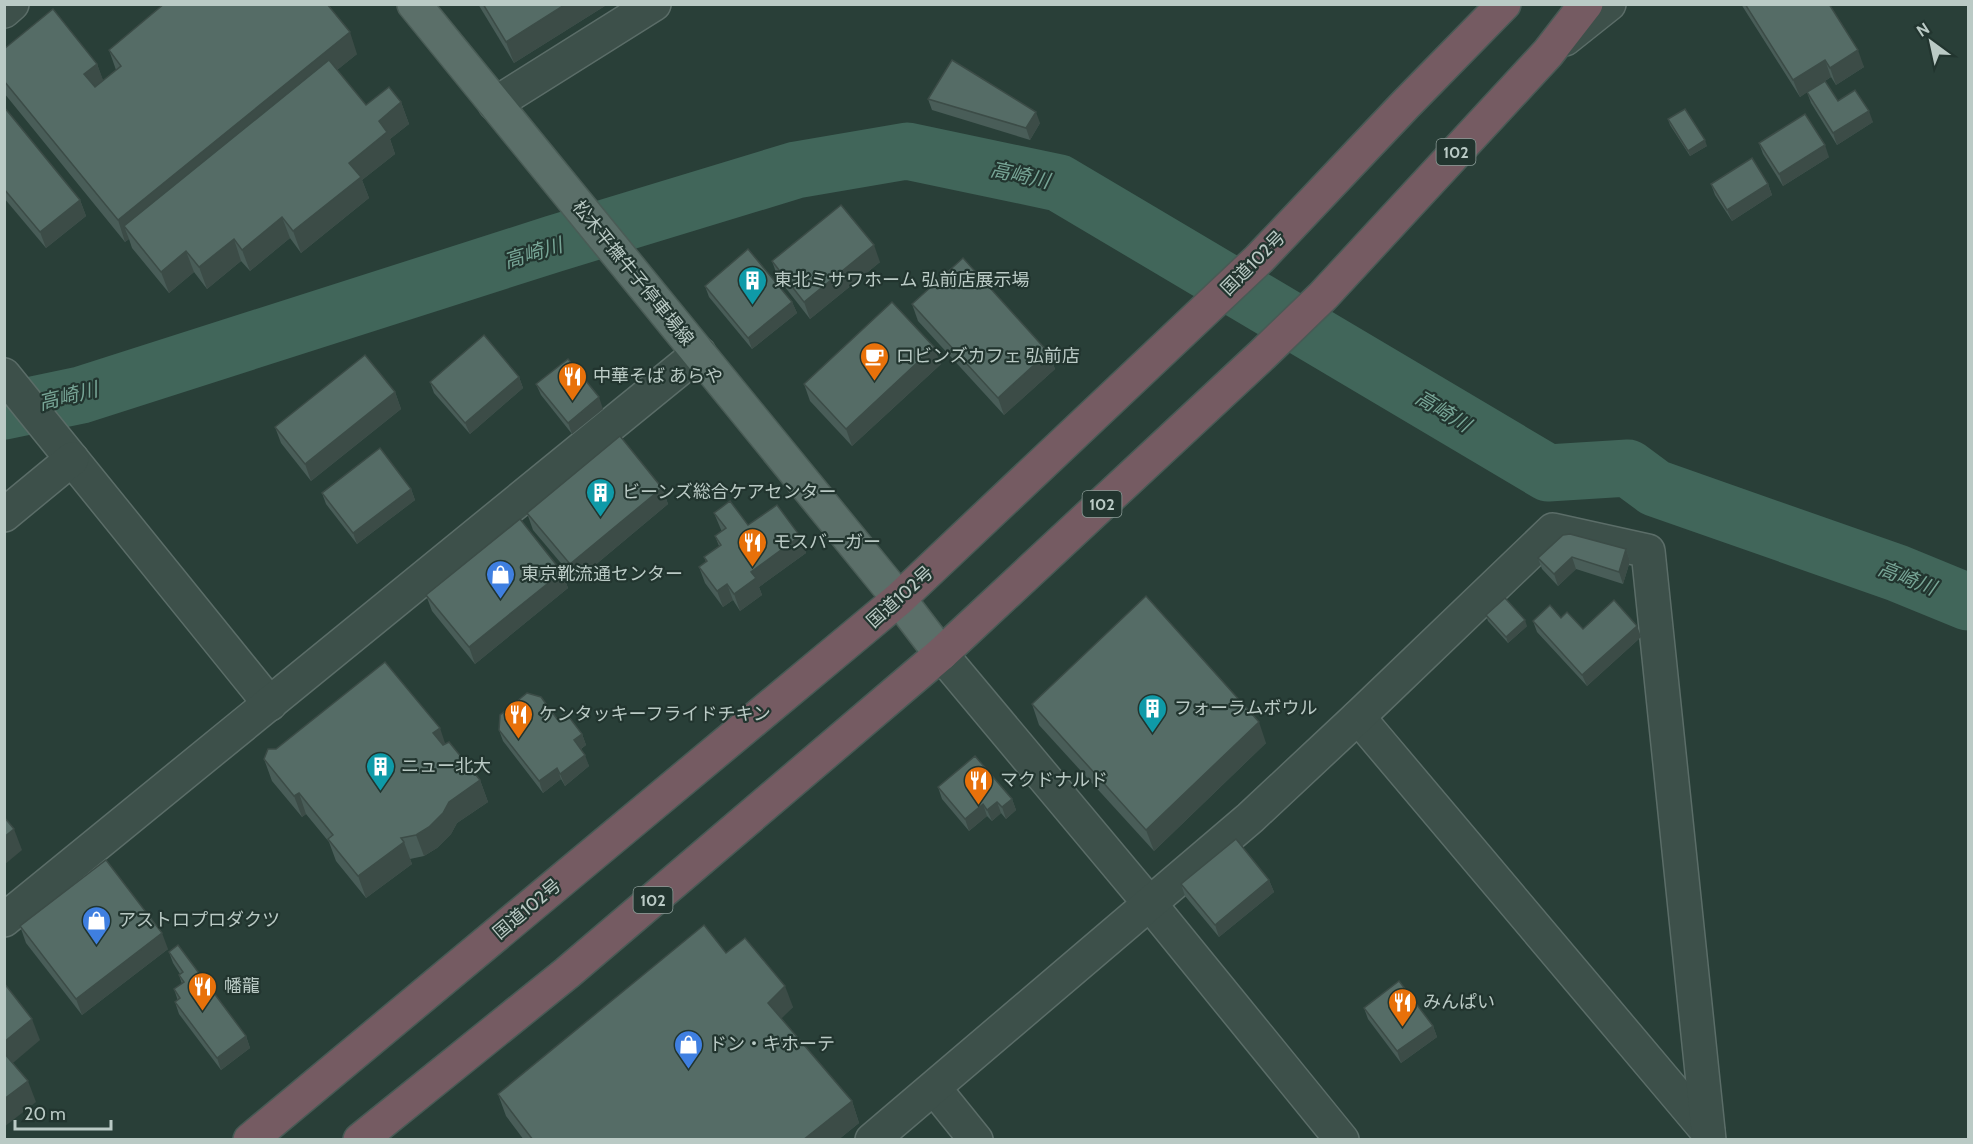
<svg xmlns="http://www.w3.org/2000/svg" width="1973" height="1144" viewBox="0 0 1973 1144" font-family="Cabin,'Noto Sans JP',sans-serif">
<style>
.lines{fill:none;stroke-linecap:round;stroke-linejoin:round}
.river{stroke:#41665a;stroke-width:57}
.minor-casing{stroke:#5b6d68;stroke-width:36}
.major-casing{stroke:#4a5c56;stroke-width:36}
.highway-casing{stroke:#485a55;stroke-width:36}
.minor{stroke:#3d504a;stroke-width:33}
.major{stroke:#5b6f69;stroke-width:33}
.highway{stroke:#755b62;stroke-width:33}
.wall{fill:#495d58}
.shaded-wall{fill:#3c4c47}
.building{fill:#556c66;stroke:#3c4c47;stroke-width:1.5}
.labels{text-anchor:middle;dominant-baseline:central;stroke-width:4.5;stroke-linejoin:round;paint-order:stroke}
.shield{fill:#22352f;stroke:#8c9d98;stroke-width:1.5}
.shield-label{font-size:16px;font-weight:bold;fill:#bacac5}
.street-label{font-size:18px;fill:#bacac5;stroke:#22352f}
.poi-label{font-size:18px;fill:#bacac5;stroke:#22352f;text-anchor:start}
.water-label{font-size:20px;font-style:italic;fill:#77a596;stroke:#22352f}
</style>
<rect width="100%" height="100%" fill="#293f38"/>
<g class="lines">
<!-- river -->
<polyline class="river" points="4,411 81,395 553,244 796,170 907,151 1059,183 1548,473 1628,468 1655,488 1897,573 1968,602"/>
<defs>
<g id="minor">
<polyline points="4,11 12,4"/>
<polyline points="1565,39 1609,4"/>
<polyline points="495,104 654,4"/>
<polyline points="4,375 270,704"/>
<polyline points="4,515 72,459"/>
<polyline points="941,654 1150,904 1342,1140"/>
<polyline points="1358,717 1708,1132"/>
<polyline points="4,920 699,353"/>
<polyline points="934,1088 976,1140"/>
<polyline points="872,1140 1250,818 1358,717 1553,530 1648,551 1709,1140"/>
</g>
<polyline id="major" points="414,4 899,599 941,654"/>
<g id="highway">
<polyline points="250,1140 899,599 1259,259 1406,104 1504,4"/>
<polyline points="360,1140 567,973 941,654 1263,354 1323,296 1548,53 1586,4"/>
</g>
</defs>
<!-- minor casing -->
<use href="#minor" class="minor-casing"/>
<!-- major casing -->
<use href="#major" class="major-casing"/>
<!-- highway casing -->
<use href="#highway" class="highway-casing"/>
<!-- minor -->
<use href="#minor" class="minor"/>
<!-- major -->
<use href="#major" class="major"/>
<!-- highway -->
<use href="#highway" class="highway"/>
</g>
<!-- wall -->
<g class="wall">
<polygon points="478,4 608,4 514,63"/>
<polygon points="1741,4 1829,4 1864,67 1836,85 1831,77 1825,81 1838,101 1873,122 1837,145 1811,103 1807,92 1800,97"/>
<polygon points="4,49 97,64 103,81 116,70 109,50 357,54 337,70 366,105 401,102 409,124 390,139 395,154 362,180 369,198 301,253 290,238 250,271 241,261 207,289 194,272 169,293 132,248 129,239 125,242 4,93"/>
<polygon points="928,99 1040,123 1030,140 932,110"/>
<polygon points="4,107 80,200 86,216 46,248 4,198"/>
<polygon points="1668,119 1707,146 1690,156 1670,125"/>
<polygon points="1759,143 1829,157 1783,186 1763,154"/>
<polygon points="1711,184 1768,184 1772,195 1732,221 1715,195"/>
<polygon points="772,261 880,262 810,319 778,278"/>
<polygon points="705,286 792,302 797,313 752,349 709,297"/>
<polygon points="912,304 1048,352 1055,369 1004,415 918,321"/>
<polygon points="941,364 852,446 810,401 804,384"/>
<polygon points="519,377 523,388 470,434 434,393 430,382"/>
<polygon points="536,384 603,409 572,434 541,395"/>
<polygon points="395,392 401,409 311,481 281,443 275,427"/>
<polygon points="662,488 668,504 576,581 533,530 527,513"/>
<polygon points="411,489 415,500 357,544 326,504 322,493"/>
<polygon points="714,513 748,525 800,536 806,553 759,587 762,595 740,611 733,600 723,607 705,583 699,567 706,562 704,557 719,546 715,536 722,532"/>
<polygon points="1626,549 1630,561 1623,584 1576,569 1558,586 1542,569 1538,558"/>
<polygon points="562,572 568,588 475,664 432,611 426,595"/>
<polygon points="1486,615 1527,626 1508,643 1488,621"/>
<polygon points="1561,618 1583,629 1637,626 1641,637 1587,686 1537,632 1533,621"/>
<polygon points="1032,704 1266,743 1154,851 1039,725"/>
<polygon points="557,719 582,734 586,745 581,749 589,766 565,786 561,779 543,793 503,741 499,730"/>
<polygon points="445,744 480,780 488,802 457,823 451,834 437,848 424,856 410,859 412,864 366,898 336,861 329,842 306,814 302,817 272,781 264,759"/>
<polygon points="938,787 1012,799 1016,810 1006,819 1001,813 992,821 987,816 969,831 942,799"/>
<polygon points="1269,880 1274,892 1219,937 1185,896 1181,884"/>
<polygon points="20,926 168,949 82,1015 26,943"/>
<polygon points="169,952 246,1036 250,1048 221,1070 179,1014 175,1002 178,1001 174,989 182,984 179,975 180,974 173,963"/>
<polygon points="726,953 793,1007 781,1018 852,1101 859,1123 838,1140 524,1140 506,1116 498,1094"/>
<polygon points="1364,1008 1433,1026 1437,1037 1401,1063 1368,1019"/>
</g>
<!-- shaded-wall -->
<g class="shaded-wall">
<polygon points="566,4 608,4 514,63 506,42"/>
<polygon points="350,32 357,54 132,236 124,226 129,239 125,242 118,220"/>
<polygon points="1858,50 1864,67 1836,85 1830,68"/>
<polygon points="1825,60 1831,77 1800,97 1793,80"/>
<polygon points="97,64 105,85 92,95 84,74"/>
<polygon points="401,102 409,124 390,139 395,154 362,180 369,198 301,253 293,231 349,163 379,121"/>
<polygon points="1869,111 1873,122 1837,145 1833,133"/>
<polygon points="1036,112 1040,123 1030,140 1026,128"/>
<polygon points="1705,140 1707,146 1690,156 1688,151"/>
<polygon points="1825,145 1829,157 1783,186 1779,174"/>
<polygon points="1768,184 1772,195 1732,221 1727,210"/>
<polygon points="80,200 86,216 46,248 40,232"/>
<polygon points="282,217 290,238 250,271 242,250"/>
<polygon points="234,239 241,261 207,289 199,267"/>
<polygon points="874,245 880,262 810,319 804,302"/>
<polygon points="186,251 194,272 169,293 161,272"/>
<polygon points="792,302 797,313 752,349 748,338"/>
<polygon points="934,347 941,364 852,446 846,429"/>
<polygon points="1048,352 1055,369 1004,415 998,398"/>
<polygon points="519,377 523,388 470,434 465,423"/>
<polygon points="395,392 401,409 311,481 305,464"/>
<polygon points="599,397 603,409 572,434 568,423"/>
<polygon points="662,488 668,504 576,581 570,564"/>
<polygon points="411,489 415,500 357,544 353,533"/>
<polygon points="800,536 806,553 759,587 762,595 740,611 734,594 751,572"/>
<polygon points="1626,549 1630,561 1623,584 1619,572"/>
<polygon points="1572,557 1576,569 1558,586 1554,574"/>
<polygon points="562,572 568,588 475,664 469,647"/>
<polygon points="727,584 733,600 723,607 717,591"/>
<polygon points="1525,620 1527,626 1508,643 1506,637"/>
<polygon points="1637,626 1641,637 1587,686 1582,675"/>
<polygon points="1259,722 1266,743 1154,851 1146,830"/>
<polygon points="440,728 447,749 441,755 433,733"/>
<polygon points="582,734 586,745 578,751 574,740"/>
<polygon points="585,755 589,766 565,786 560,774"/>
<polygon points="557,768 561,779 543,793 539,781"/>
<polygon points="480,780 488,802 457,823 451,834 437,848 424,856 416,835 449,802"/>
<polygon points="299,793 306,814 302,817 294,796"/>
<polygon points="1012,799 1016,810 1006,819 1002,807"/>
<polygon points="997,802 1001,813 992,821 987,810"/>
<polygon points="983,804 987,816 969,831 965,819"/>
<polygon points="14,829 22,850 4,865 4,837"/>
<polygon points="404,842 412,864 366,898 358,876"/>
<polygon points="1269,880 1274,892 1219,937 1215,925"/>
<polygon points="162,933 168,949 82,1015 76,999"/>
<polygon points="785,986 793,1007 776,1024 768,1003"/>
<polygon points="32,1019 40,1040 7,1068 4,1061 4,1042"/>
<polygon points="1433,1026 1437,1037 1401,1063 1397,1051"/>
<polygon points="246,1036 250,1048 221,1070 217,1058"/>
<polygon points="28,1081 36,1102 4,1127 4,1099"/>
<polygon points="852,1101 859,1123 838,1140 803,1140"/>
</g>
<!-- building -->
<g class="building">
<polygon points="164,4 327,4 350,32 118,220 4,81 4,49 53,9 97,64 84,74 95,87 121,66 109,50"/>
<polygon points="483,4 566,4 506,42"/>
<polygon points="1745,4 1829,4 1858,50 1830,68 1825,60 1793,80"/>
<polygon points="329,60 366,105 389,87 401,102 379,121 387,132 349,163 361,177 293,231 282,217 242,250 234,239 199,267 186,251 161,272 124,226"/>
<polygon points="952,60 1036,112 1026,128 928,99"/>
<polygon points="1825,81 1838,101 1855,90 1869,111 1833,133 1807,92"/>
<polygon points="4,107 80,200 40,232 4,189"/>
<polygon points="1685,109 1705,140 1688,151 1668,119"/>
<polygon points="1805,114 1825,145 1779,174 1759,143"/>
<polygon points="1752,158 1768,184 1727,210 1711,184"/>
<polygon points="841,205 874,245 804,302 772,261"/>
<polygon points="748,249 792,302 748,338 705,286"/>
<polygon points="963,258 1048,352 998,398 912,304"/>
<polygon points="892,302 934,347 846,429 804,384"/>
<polygon points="484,335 519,377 465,423 430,382"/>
<polygon points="365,355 395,392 305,464 275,427"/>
<polygon points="568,359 599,397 568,423 536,384"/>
<polygon points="620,436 662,488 570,564 527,513"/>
<polygon points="380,448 411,489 353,533 322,493"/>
<polygon points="730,501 748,525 777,505 800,536 751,572 756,578 734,594 727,584 717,591 699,567 707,561 704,557 721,545 715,536 726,528 714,513"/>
<polygon points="520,519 562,572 469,647 426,595"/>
<polygon points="1570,534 1626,549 1619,572 1572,557 1554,574 1538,558 1563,535"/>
<polygon points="1146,596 1259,722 1146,830 1032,704"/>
<polygon points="1505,598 1525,620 1506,637 1486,615"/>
<polygon points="1614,600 1637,626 1582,675 1533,621 1550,605 1561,618 1567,612 1583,629"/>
<polygon points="385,662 440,728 433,733 443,745 449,742 480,780 449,802 443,813 429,827 416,835 401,838 404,842 358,876 328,839 333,835 299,793 294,796 264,759 268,749 276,749"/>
<polygon points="527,693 541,697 557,719 566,713 582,734 574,740 585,755 560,774 557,768 539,781 499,730 500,715"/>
<polygon points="975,756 1012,799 1002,807 997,802 987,810 983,804 965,819 938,787"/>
<polygon points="4,817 14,829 4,837"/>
<polygon points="1236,839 1269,880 1215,925 1181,884"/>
<polygon points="106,860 162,933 76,999 20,926"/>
<polygon points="704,925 726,953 745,938 785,986 768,1003 852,1101 803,1140 533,1140 498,1094"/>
<polygon points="178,945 246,1036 217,1058 175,1002 180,998 174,989 184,982 179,975 183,972 169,952"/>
<polygon points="1399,981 1433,1026 1397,1051 1364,1008"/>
<polygon points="4,983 32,1019 4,1042"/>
<polygon points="4,1053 28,1081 4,1099"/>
</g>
<!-- icons -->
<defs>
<symbol id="building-pin" viewBox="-11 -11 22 30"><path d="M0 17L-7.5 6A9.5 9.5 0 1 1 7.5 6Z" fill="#0f9aa8" stroke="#22352f"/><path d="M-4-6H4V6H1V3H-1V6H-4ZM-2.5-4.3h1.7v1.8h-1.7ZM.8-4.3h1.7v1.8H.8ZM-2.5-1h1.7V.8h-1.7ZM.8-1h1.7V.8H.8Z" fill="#fff"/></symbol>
<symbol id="cafe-pin" viewBox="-11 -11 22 30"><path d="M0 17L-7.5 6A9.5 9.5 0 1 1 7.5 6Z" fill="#e8710a" stroke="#22352f"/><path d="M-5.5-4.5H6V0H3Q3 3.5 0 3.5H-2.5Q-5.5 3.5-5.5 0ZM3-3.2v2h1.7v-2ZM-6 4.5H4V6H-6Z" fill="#fff"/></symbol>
<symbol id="restaurant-pin" viewBox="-11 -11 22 30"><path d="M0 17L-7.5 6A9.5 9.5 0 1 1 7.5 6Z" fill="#e8710a" stroke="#22352f"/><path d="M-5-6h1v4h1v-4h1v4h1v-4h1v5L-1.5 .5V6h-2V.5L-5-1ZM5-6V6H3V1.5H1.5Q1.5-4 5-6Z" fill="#fff"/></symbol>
<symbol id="shop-pin" viewBox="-11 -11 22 30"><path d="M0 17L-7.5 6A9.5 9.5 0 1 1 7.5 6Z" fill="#3f7fe0" stroke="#22352f"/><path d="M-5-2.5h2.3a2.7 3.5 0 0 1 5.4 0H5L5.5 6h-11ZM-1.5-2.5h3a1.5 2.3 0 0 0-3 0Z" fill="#fff"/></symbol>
</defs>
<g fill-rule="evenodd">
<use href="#building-pin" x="736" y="264" width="33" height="45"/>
<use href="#cafe-pin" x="858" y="340" width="33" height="45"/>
<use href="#restaurant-pin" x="556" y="360" width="33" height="45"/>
<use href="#building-pin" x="584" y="476" width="33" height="45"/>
<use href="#restaurant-pin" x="736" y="526" width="33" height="45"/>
<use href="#shop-pin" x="484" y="558" width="33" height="45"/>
<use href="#building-pin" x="1136" y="692" width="33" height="45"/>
<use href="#restaurant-pin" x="502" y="698" width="33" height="45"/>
<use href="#building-pin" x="364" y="750" width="33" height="45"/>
<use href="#restaurant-pin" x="962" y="764" width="33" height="45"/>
<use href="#shop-pin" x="80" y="904" width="33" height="45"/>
<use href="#restaurant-pin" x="186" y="970" width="33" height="45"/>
<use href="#restaurant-pin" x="1386" y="986" width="33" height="45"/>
<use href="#shop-pin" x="672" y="1028" width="33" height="45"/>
</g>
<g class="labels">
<!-- shield labels -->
<g class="shield">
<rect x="1436.5" y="139" width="39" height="26" rx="4.5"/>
<rect x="1082.5" y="491" width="39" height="26" rx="4.5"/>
<rect x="633.5" y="887" width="39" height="26" rx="4.5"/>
</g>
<g class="shield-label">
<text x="1456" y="152">102</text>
<text x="1102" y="504">102</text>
<text x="653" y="900">102</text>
</g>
<!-- street labels -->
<g class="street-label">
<text transform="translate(1253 263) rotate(-45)">国道102号</text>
<text transform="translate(633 273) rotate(51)">松木平撫牛子停車場線</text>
<text transform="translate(900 597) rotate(-42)">国道102号</text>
<text transform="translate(527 909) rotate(-40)">国道102号</text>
</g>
<!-- poi labels -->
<g class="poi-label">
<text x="774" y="280">東北ミサワホーム 弘前店展示場</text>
<text x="896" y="356">ロビンズカフェ 弘前店</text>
<text x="593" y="376">中華そば あらや</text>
<text x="622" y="492">ビーンズ総合ケアセンター</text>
<text x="773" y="542">モスバーガー</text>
<text x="521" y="574">東京靴流通センター</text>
<text x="1174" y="708">フォーラムボウル</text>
<text x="539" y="714">ケンタッキーフライドチキン</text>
<text x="401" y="766">ニュー北大</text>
<text x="1000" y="780">マクドナルド</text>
<text x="118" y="920">アストロプロダクツ</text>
<text x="224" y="986">幡龍</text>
<text x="1423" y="1002">みんぱい</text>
<text x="709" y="1044">ドン・キホーテ</text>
</g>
<!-- water labels -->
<g class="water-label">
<text transform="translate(1020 175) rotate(12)">高崎川</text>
<text transform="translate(533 253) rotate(-17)">高崎川</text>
<text transform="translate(68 396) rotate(-14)">高崎川</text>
<text transform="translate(1443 411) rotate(31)">高崎川</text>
<text transform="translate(1907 578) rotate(21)">高崎川</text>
</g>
</g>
<!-- border -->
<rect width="1973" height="1144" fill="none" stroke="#bacac5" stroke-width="12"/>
<!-- north arrow -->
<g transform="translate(1931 42) rotate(327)" stroke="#22352f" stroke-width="4.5" paint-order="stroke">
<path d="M0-4.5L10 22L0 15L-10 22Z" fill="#bacac5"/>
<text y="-9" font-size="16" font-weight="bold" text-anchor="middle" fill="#bacac5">N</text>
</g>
<!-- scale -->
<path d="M15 1120v9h96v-9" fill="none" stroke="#bacac5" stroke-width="3"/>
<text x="24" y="1120" font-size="18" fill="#bacac5" stroke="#22352f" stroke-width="4.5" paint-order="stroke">20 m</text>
</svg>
